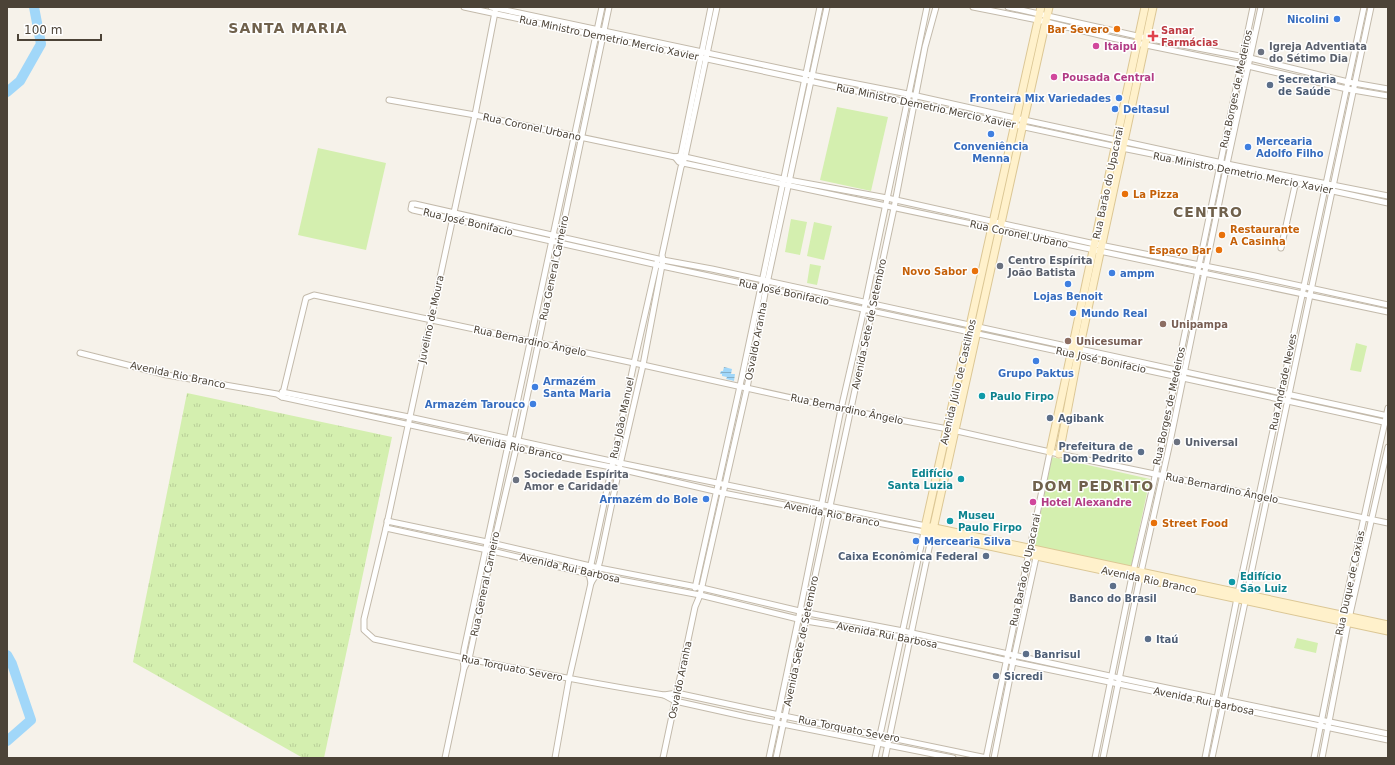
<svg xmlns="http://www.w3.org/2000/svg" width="1395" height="765" viewBox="0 0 1395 765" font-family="'DejaVu Sans',sans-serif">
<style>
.grass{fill:url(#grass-tufts)}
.green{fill:#d4efaf}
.water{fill:url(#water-rules)}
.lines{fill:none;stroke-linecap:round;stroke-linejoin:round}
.river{stroke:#a1d7f9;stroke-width:10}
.street-casing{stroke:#c3baab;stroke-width:7}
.secondary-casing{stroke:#dcc795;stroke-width:9}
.street{stroke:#fff;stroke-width:5}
.secondary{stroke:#fff1cb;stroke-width:7}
.shop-dot{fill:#3f7fe0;stroke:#fff;stroke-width:1.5}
.food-dot{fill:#e8710a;stroke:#fff;stroke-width:1.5}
.health-dot{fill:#e0444e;stroke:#fff;stroke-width:1.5}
.hotel-dot{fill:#d1479c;stroke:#fff;stroke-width:1.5}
.worship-dot{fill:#6b7280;stroke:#fff;stroke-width:1.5}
.service-dot{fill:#5c6f8a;stroke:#fff;stroke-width:1.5}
.education-dot{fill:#8d6e63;stroke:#fff;stroke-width:1.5}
.culture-dot{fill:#0f9aa8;stroke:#fff;stroke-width:1.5}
.labels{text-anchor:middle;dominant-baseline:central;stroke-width:3;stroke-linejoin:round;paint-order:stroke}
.shop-label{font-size:10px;font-weight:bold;fill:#366cbe;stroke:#fff;text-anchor:start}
.food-label{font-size:10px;font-weight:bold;fill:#c56008;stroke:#fff;text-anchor:end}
.health-label{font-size:10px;font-weight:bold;fill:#be3a42;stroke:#fff;text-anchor:start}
.street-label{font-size:10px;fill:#4c4337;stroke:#fff}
.hotel-label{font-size:10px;font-weight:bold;fill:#b23c85;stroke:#fff;text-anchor:start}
.worship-label{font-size:10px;font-weight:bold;fill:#5b616d;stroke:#fff;text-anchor:start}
.service-label{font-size:10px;font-weight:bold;fill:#4e5e75;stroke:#fff;text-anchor:start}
.education-label{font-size:10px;font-weight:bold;fill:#785e54;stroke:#fff;text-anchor:start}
.culture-label{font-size:10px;font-weight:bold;fill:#0d838f;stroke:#fff;text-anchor:start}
.district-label{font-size:14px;font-weight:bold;letter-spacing:1px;fill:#70614c;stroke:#fff}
</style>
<defs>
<pattern id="grass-tufts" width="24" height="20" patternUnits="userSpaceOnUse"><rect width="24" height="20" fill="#d4efaf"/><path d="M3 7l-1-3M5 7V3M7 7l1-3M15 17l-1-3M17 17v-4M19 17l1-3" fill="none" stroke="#b8ce97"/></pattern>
<pattern id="water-rules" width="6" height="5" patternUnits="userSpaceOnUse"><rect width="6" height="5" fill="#a1d7f9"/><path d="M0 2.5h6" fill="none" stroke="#85b0ca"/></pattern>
</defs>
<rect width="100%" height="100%" fill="#f6f2ea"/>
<!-- grass -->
<polygon class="grass" points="187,393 392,437 324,758 303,758 133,662"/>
<!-- green -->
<g class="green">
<polygon points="837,107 888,117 871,191 820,180"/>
<polygon points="318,148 386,163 366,250 298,235"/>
<polygon points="791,219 807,222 800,255 785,252"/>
<polygon points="814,222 832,226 824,260 807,256"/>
<polygon points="810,264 821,266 817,285 807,283"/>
<polygon points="1356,343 1367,346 1361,372 1350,370"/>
<polygon points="1052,457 1150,479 1131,567 1034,546"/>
<polygon points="1297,638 1318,643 1316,653 1294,648"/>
</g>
<!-- water -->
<polygon class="water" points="724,367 732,369 731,374 735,374 734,381 726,379 727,377 722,376 722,374 720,374 721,371 723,371"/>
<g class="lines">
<!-- river -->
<g class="river">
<polyline points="7,92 20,81 41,44 34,7"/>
<polyline points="7,655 12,664 31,720 7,741"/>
</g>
<defs>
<g id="street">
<polyline points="464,7 1122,148 1296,183 1388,203"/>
<polyline points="491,7 806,74 908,94 1024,120 1227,164 1388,196"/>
<path d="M496,7L475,115L386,528L364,619V630L374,639C470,660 567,679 664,695L675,701L747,717L953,758"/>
<polyline points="973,7 1038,20 1112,38 1248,66 1347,89 1388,96"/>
<polyline points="1008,7 1146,38 1250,58 1348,82 1388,89"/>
<polyline points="389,100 475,115 675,157 680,156 685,157 783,179 887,198 1095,244 1255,276 1388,305"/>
<polyline points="675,157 679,162 683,163 1388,312"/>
<polyline points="680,159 711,7"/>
<polyline points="1281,248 1296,181"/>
<polyline points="80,353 167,375 277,394 282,397 516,448 611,467 723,493 924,532 875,758"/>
<polyline points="282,392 409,417 620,463 926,526"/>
<polyline points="282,397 306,298 314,295 634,363 841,409 948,429 1059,454 1388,523"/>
<polyline points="1388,416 712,269 663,260 415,204 412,204 411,209 413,210 662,266 1183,378 1388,423"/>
<polyline points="387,521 487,542 599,568 702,588 808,613 903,631 1119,678 1388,734"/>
<polyline points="386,528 492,551 589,574 700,595 806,621 902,637 1013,662 1388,740"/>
<polyline points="591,583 589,574 634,363 657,262"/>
<polyline points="695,588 740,386 820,7"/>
<polyline points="464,668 469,659 492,551 518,440 609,7"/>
<path d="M664,695L677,693C780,716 883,736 987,758"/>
<polyline points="445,758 464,668 463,659 464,650 602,7"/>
<polyline points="555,758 569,679 591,583 596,575 600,560 619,469 643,365 663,260 662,255 681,167 683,163 685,157 717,7"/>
<polyline points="663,758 695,607 700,595 747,388 766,288 827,7"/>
<polyline points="769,758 800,611 841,409 864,309 927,7"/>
<polyline points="776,758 894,208 925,47 936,7"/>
<polyline points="885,758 932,534"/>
<polyline points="986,758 1050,452"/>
<polyline points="994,758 1013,662 1037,553"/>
<polyline points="1095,758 1132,576 1153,486 1253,7"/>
<polyline points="1103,758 1141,572 1169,447 1227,164 1261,7"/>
<polyline points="1205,758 1238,593 1364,7"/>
<polyline points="1212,758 1371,7"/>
<polyline points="1314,758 1341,622 1388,408"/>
<polyline points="1322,758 1348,623 1388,447"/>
</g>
<g id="secondary">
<polyline points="1041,7 924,532 1388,631"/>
<polyline points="1050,452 1145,7"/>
<polyline points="1059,454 1078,355 1153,7"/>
<polyline points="930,527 1388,625"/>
<polyline points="932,534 1049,7"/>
</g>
</defs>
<!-- street casing -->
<use href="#street" class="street-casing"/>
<!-- secondary casing -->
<use href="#secondary" class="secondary-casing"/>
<!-- street -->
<use href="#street" class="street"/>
<!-- secondary -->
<use href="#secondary" class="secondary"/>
</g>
<!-- markers -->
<g class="shop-dot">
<circle cx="1337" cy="19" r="4"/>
<circle cx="1119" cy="98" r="4"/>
<circle cx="1115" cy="109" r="4"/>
<circle cx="991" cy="134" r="4"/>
<circle cx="1248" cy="147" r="4"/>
<circle cx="1112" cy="273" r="4"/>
<circle cx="1068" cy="284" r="4"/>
<circle cx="1073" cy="313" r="4"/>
<circle cx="1036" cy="361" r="4"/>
<circle cx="535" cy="387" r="4"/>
<circle cx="533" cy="404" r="4"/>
<circle cx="706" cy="499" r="4"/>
<circle cx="916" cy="541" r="4"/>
</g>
<g class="food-dot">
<circle cx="1117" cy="29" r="4"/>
<circle cx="1125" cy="194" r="4"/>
<circle cx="1222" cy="235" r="4"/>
<circle cx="1219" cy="250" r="4"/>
<circle cx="975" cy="271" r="4"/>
<circle cx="1154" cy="523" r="4"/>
</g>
<path class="health-dot" d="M1151 30h4v4h4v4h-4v4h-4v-4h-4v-4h4z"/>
<g class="hotel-dot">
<circle cx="1096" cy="46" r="4"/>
<circle cx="1054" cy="77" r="4"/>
<circle cx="1033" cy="502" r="4"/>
</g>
<g class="worship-dot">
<circle cx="1261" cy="52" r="4"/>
<circle cx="1000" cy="266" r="4"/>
<circle cx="1177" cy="442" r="4"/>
<circle cx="516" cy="480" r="4"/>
</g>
<g class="service-dot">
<circle cx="1270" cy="85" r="4"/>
<circle cx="1050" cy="418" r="4"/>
<circle cx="1141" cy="452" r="4"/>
<circle cx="986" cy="556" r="4"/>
<circle cx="1113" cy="586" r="4"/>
<circle cx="1148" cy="639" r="4"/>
<circle cx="1026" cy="654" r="4"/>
<circle cx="996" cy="676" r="4"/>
</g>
<g class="education-dot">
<circle cx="1163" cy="324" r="4"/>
<circle cx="1068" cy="341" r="4"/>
</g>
<g class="culture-dot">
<circle cx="982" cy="396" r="4"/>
<circle cx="961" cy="479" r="4"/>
<circle cx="950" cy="521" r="4"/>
<circle cx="1232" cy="582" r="4"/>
</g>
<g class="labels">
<!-- shop labels -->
<g class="shop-label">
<text x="1329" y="19" text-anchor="end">Nicolini</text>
<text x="1111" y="98" text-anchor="end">Fronteira Mix Variedades</text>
<text x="1123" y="109">Deltasul</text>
<text x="1256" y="141">Mercearia<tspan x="1256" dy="12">Adolfo Filho</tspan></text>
<text x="991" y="146" text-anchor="middle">Conveniência<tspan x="991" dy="12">Menna</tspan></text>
<text x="1120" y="273">ampm</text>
<text x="1068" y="296" text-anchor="middle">Lojas Benoit</text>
<text x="1081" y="313">Mundo Real</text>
<text x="1036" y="373" text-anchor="middle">Grupo Paktus</text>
<text x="543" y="381">Armazém<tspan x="543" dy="12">Santa Maria</tspan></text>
<text x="525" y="404" text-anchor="end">Armazém Tarouco</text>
<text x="698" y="499" text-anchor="end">Armazém do Bole</text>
<text x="924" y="541">Mercearia Silva</text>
</g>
<!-- food labels -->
<g class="food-label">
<text x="1109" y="29">Bar Severo</text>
<text x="1133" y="194" text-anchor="start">La Pizza</text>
<text x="1230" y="229" text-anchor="start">Restaurante<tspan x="1230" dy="12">A Casinha</tspan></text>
<text x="1211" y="250">Espaço Bar</text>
<text x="967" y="271">Novo Sabor</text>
<text x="1162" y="523" text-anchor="start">Street Food</text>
</g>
<!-- health labels -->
<g class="health-label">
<text x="1161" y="30">Sanar<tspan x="1161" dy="12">Farmácias</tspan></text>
</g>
<!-- street labels -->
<g class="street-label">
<text transform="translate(609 38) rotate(12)">Rua Ministro Demetrio Mercio Xavier</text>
<text transform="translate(1236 89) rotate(-78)">Rua Borges de Medeiros</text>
<text transform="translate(926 106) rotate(12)">Rua Ministro Demetrio Mercio Xavier</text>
<text transform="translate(532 127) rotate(12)">Rua Coronel Urbano</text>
<text transform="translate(1243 173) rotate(11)">Rua Ministro Demetrio Mercio Xavier</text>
<text transform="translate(1108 183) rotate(-78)">Rua Barão do Upacarai</text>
<text transform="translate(468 222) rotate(13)">Rua José Bonifacio</text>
<text transform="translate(1019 234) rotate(12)">Rua Coronel Urbano</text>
<text transform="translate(554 268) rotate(-78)">Rua General Carneiro</text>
<text transform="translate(784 292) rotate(12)">Rua José Bonifacio</text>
<text transform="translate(431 319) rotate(-78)">Juvelino de Moura</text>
<text transform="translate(869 324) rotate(-78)">Avenida Sete de Setembro</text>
<text transform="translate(530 341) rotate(12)">Rua Bernardino Ângelo</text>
<text transform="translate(756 341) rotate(-79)">Osvaldo Aranha</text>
<text transform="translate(1101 360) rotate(12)">Rua José Bonifacio</text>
<text transform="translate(178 375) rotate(12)">Avenida Rio Branco</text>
<text transform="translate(958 382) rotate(-77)">Avenida Júlio de Castilhos</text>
<text transform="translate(1283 382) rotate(-78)">Rua Andrade Neves</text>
<text transform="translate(1169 406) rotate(-78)">Rua Borges de Medeiros</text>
<text transform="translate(847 409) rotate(12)">Rua Bernardino Ângelo</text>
<text transform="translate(622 418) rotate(-78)">Rua João Manuel</text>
<text transform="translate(515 447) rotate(12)">Avenida Rio Branco</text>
<text transform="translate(1222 488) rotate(12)">Rua Bernardino Ângelo</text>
<text transform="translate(832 514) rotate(11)">Avenida Rio Branco</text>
<text transform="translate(570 568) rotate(13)">Avenida Rui Barbosa</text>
<text transform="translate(1025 570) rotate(-78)">Rua Barão do Upacarai</text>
<text transform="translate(1149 580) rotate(12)">Avenida Rio Branco</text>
<text transform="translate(1350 583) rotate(-78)">Rua Duque de Caxias</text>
<text transform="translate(485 584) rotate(-78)">Rua General Carneiro</text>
<text transform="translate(887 635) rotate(11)">Avenida Rui Barbosa</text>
<text transform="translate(801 641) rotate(-78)">Avenida Sete de Setembro</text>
<text transform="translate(512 668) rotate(11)">Rua Torquato Severo</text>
<text transform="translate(680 680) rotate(-78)">Osvaldo Aranha</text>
<text transform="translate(1204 701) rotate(12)">Avenida Rui Barbosa</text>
<text transform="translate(849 729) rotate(11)">Rua Torquato Severo</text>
</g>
<!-- hotel labels -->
<g class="hotel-label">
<text x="1104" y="46">Itaipú</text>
<text x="1062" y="77">Pousada Central</text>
<text x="1041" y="502">Hotel Alexandre</text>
</g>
<!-- worship labels -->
<g class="worship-label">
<text x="1269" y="46">Igreja Adventiata<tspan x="1269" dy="12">do Sétimo Dia</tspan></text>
<text x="1008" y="260">Centro Espírita<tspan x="1008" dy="12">João Batista</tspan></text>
<text x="1185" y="442">Universal</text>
<text x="524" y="474">Sociedade Espírita<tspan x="524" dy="12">Amor e Caridade</tspan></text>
</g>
<!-- service labels -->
<g class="service-label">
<text x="1278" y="79">Secretaria<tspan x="1278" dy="12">de Saúde</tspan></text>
<text x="1058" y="418">Agibank</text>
<text x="1133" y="446" text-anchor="end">Prefeitura de<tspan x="1133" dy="12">Dom Pedrito</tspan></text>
<text x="978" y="556" text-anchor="end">Caixa Econômica Federal</text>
<text x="1113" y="598" text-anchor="middle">Banco do Brasil</text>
<text x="1156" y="639">Itaú</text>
<text x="1034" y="654">Banrisul</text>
<text x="1004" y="676">Sicredi</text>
</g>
<!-- education labels -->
<g class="education-label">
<text x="1171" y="324">Unipampa</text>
<text x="1076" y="341">Unicesumar</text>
</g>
<!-- culture labels -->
<g class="culture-label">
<text x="990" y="396">Paulo Firpo</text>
<text x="953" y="473" text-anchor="end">Edifício<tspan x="953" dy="12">Santa Luzia</tspan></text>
<text x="958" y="515">Museu<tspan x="958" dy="12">Paulo Firpo</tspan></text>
<text x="1240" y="576">Edifício<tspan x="1240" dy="12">São Luiz</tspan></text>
</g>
<!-- district labels -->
<g class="district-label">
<text x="288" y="28">SANTA MARIA</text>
<text x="1208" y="212">CENTRO</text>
<text x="1093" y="486">DOM PEDRITO</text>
</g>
</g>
<!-- border -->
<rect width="1395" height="765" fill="none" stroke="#4c4337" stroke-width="16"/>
<!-- scale -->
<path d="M18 34v6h83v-6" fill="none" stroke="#4c4337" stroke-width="2"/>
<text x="24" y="34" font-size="12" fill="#4c4337" stroke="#ffffff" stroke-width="3" paint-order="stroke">100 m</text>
</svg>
